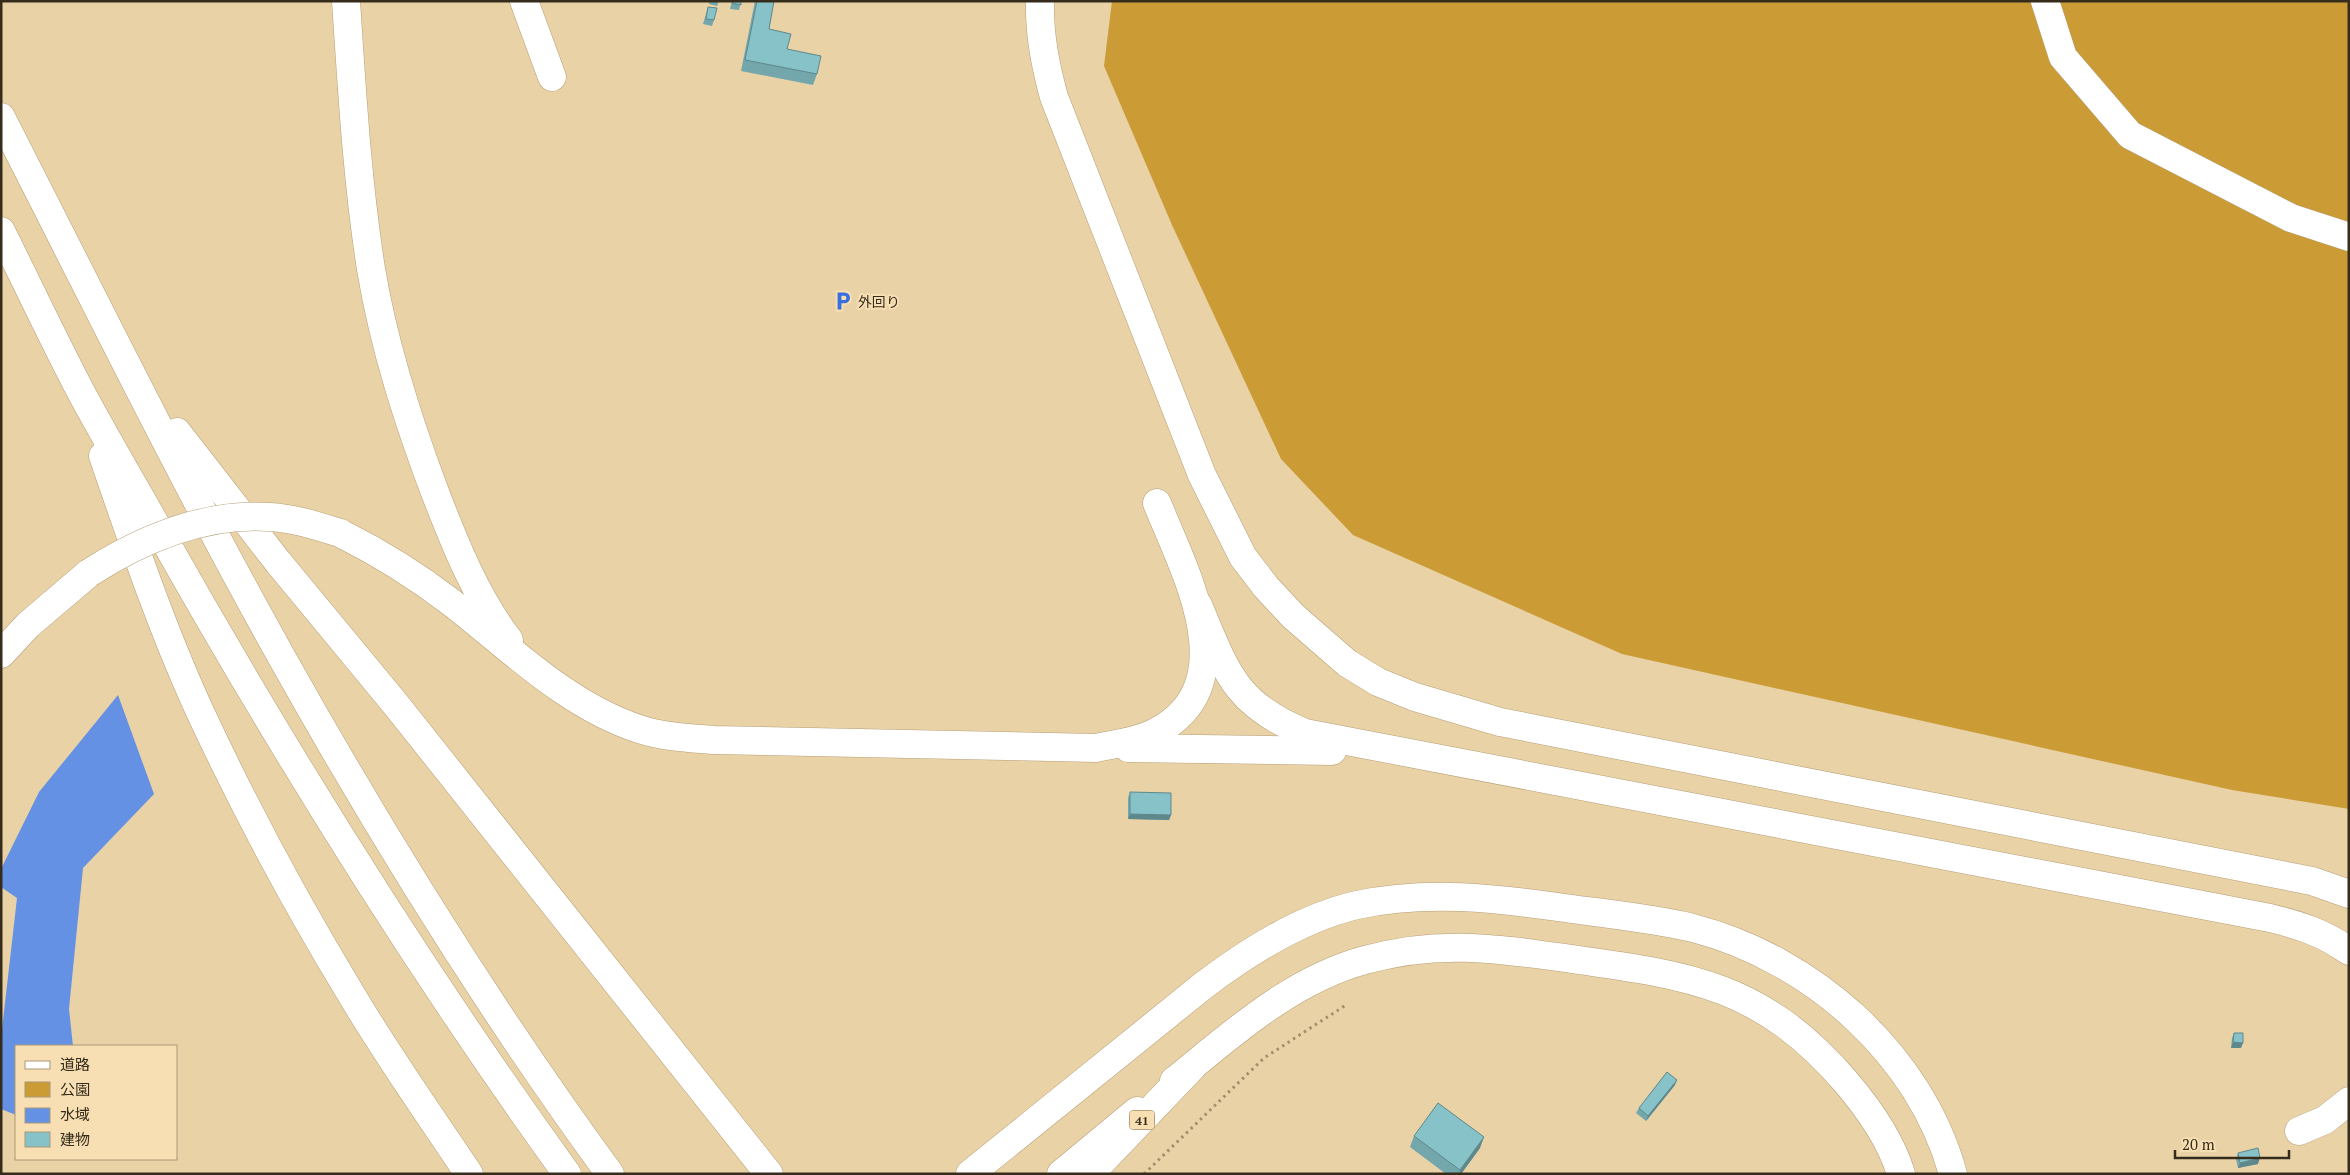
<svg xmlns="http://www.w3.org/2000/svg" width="2350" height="1175" viewBox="0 0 2350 1175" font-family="'PT Serif','Noto Sans JP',serif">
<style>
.green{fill:#cb9b36}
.water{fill:#6591e4}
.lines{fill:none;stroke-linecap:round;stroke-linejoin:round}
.minor-casing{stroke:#b69f76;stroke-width:29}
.highway-casing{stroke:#b69f76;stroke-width:29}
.path{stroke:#a18f6e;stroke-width:3;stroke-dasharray:2.5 4;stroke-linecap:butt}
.minor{stroke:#fff;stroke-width:28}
.highway{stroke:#fff;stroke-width:28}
.highway-bridge-casing{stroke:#b69f76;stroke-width:29;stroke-linecap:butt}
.highway-bridge{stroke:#fff;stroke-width:28}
.wall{fill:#73a7ab}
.shaded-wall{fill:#5e888b}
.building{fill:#86c2c7;stroke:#5e888b}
.labels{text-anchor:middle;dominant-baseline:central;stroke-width:4;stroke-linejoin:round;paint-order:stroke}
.shield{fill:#f7dfb3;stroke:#706249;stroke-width:1}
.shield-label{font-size:12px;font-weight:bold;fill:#362c1b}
.poi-label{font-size:14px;fill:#362c1b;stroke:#f7dfb3;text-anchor:start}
</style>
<rect width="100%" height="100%" fill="#ead2a7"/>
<!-- green -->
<polygon class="green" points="1112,1 2349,1 2349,809 2232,790 1622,654 1353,535 1281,459 1172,225 1104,66"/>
<!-- water -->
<polygon class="water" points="118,695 154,794 83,868 69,1009 73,1046 16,1046 16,1115 1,1109 1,1038 17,898 1,887 1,869 39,792"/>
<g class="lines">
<defs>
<g id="minor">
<polyline points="2045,1 2063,57 2130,135 2291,218 2349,237"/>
<path d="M1174,1081C1232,1034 1291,980 1365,960C1436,940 1493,948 1565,958C1687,975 1761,983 1846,1082C1869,1109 1891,1140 1901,1174"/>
<path d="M970,1174L1204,985C1249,951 1301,918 1357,905C1426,890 1496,898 1565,908C1607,914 1651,918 1693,928C1812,959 1920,1054 1953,1174"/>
<polyline points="1061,1174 1137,1111"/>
</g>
<g id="highway">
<path d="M346,1C352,91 357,180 371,269C384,347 408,421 436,495C455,544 476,597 509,640"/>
<polyline points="524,1 552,77"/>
<path d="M1040,1C1039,35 1045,65 1054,97L1202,475L1243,557L1266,587L1293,616L1347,663L1378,682L1415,697L1500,722L2312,881L2349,894"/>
<path d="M1,117C93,297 182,479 281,656C380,833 490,1010 610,1174"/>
<path d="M1,231C28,285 54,341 82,394C108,442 135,488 161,534C285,754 419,969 567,1174"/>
<polyline points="177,432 278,562 397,706 769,1174"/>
<path d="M103,456C132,540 160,623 196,703C242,803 294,900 351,994C387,1055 429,1114 469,1174"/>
<path d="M340,533C380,553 417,576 452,603C510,648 568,706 639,729C663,737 689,738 714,740L1096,748C1115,744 1134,742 1152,734C1249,687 1185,573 1157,503"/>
<path d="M1198,605C1226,671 1234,704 1305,733L2270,918C2299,925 2324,933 2349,951"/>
<polyline points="1,654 28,625 89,573"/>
<polyline points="1128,748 1332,751"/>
<polyline points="2299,1131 2325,1120 2349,1101"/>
<polyline points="1090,1174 1193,1066"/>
</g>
</defs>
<!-- minor casing -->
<use href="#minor" class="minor-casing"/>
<!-- highway casing -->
<use href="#highway" class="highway-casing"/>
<!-- path -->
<polyline class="path" points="1144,1174 1264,1058 1346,1005"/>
<!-- minor -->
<use href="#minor" class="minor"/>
<!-- highway -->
<use href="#highway" class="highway"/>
<defs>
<path id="highway-bridge" d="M89,573C142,539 205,513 269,517C293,518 317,526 340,533"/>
</defs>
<!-- highway-bridge casing -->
<use href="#highway-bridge" class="highway-bridge-casing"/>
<!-- highway-bridge -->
<use href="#highway-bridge" class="highway-bridge"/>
</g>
<!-- wall -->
<g class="wall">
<polygon points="709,1 719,1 717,6 709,4"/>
<polygon points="732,1 741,1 739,10 730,9"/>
<polygon points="755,1 774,1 769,29 787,49 817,74 813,85 741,71"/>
<polygon points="708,7 714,20 712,26 703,24"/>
<polygon points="1130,792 1171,815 1169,820 1128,819 1128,798"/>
<polygon points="2234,1033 2241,1048 2231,1048 2232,1038"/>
<polygon points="1675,1085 1646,1121 1636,1113 1639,1108"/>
<polygon points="1414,1136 1480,1148 1461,1174 1446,1174 1410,1147"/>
<polygon points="2238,1153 2258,1164 2238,1168 2236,1159"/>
</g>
<!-- shaded-wall -->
<g class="shaded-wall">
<polygon points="1130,814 1171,815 1169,820 1128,819"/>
<polygon points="2233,1042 2243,1043 2241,1048 2231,1048"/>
<polygon points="1677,1080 1675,1085 1646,1121 1648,1116"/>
<polygon points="1484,1137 1480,1148 1461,1174 1459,1174 1460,1170"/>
<polygon points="2260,1158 2258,1164 2238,1168 2240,1163"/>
</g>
<!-- building -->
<g class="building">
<polygon points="733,1 741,1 741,5 732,3"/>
<polygon points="757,1 774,1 769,29 791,34 787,49 821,56 817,74 745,60"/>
<polygon points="708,7 717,8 714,20 706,19"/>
<polygon points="1130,792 1171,793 1171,815 1130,814"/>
<polygon points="2234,1033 2243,1033 2243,1043 2233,1042"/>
<polygon points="1667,1072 1677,1080 1648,1116 1639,1108"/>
<polygon points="1438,1103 1484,1137 1460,1170 1414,1136"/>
<polygon points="2258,1148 2260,1158 2240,1163 2238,1153"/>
</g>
<!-- icons -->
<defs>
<symbol id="parking-bare" viewBox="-9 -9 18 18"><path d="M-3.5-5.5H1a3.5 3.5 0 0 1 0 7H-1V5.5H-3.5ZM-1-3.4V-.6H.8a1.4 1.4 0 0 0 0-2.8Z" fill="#3970df" stroke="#f7dfb3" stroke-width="2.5" paint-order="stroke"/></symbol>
</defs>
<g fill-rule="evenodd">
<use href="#parking-bare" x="829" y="287" width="28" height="28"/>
</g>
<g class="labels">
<!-- shield labels -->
<rect class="shield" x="1129.5" y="1110.5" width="25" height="19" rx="4"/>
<g class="shield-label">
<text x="1142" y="1120">41</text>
</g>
<!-- poi labels -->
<g class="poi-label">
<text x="858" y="301">外回り</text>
</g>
</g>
<!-- border -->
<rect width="2350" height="1175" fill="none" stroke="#362c1b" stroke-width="5"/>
<!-- legend -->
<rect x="15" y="1045" width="162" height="115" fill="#f7dfb3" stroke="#aa9776"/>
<rect x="25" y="1061" width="25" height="8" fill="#ffffff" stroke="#aa9776"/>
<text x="60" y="1070" font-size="15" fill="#362c1b">道路</text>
<rect x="25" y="1082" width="25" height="15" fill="#cb9b36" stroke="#aa9776"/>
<text x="60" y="1095" font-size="15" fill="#362c1b">公園</text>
<rect x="25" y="1108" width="25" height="15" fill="#6591e4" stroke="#aa9776"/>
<text x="60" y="1120" font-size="15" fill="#362c1b">水域</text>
<rect x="25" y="1132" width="25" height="15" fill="#86c2c7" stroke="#aa9776"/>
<text x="60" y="1145" font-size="15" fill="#362c1b">建物</text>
<!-- scale -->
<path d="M2175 1150v8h114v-8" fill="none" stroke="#362c1b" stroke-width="2.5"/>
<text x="2182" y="1150" font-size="15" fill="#362c1b" stroke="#f7dfb3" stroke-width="4" paint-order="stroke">20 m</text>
</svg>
